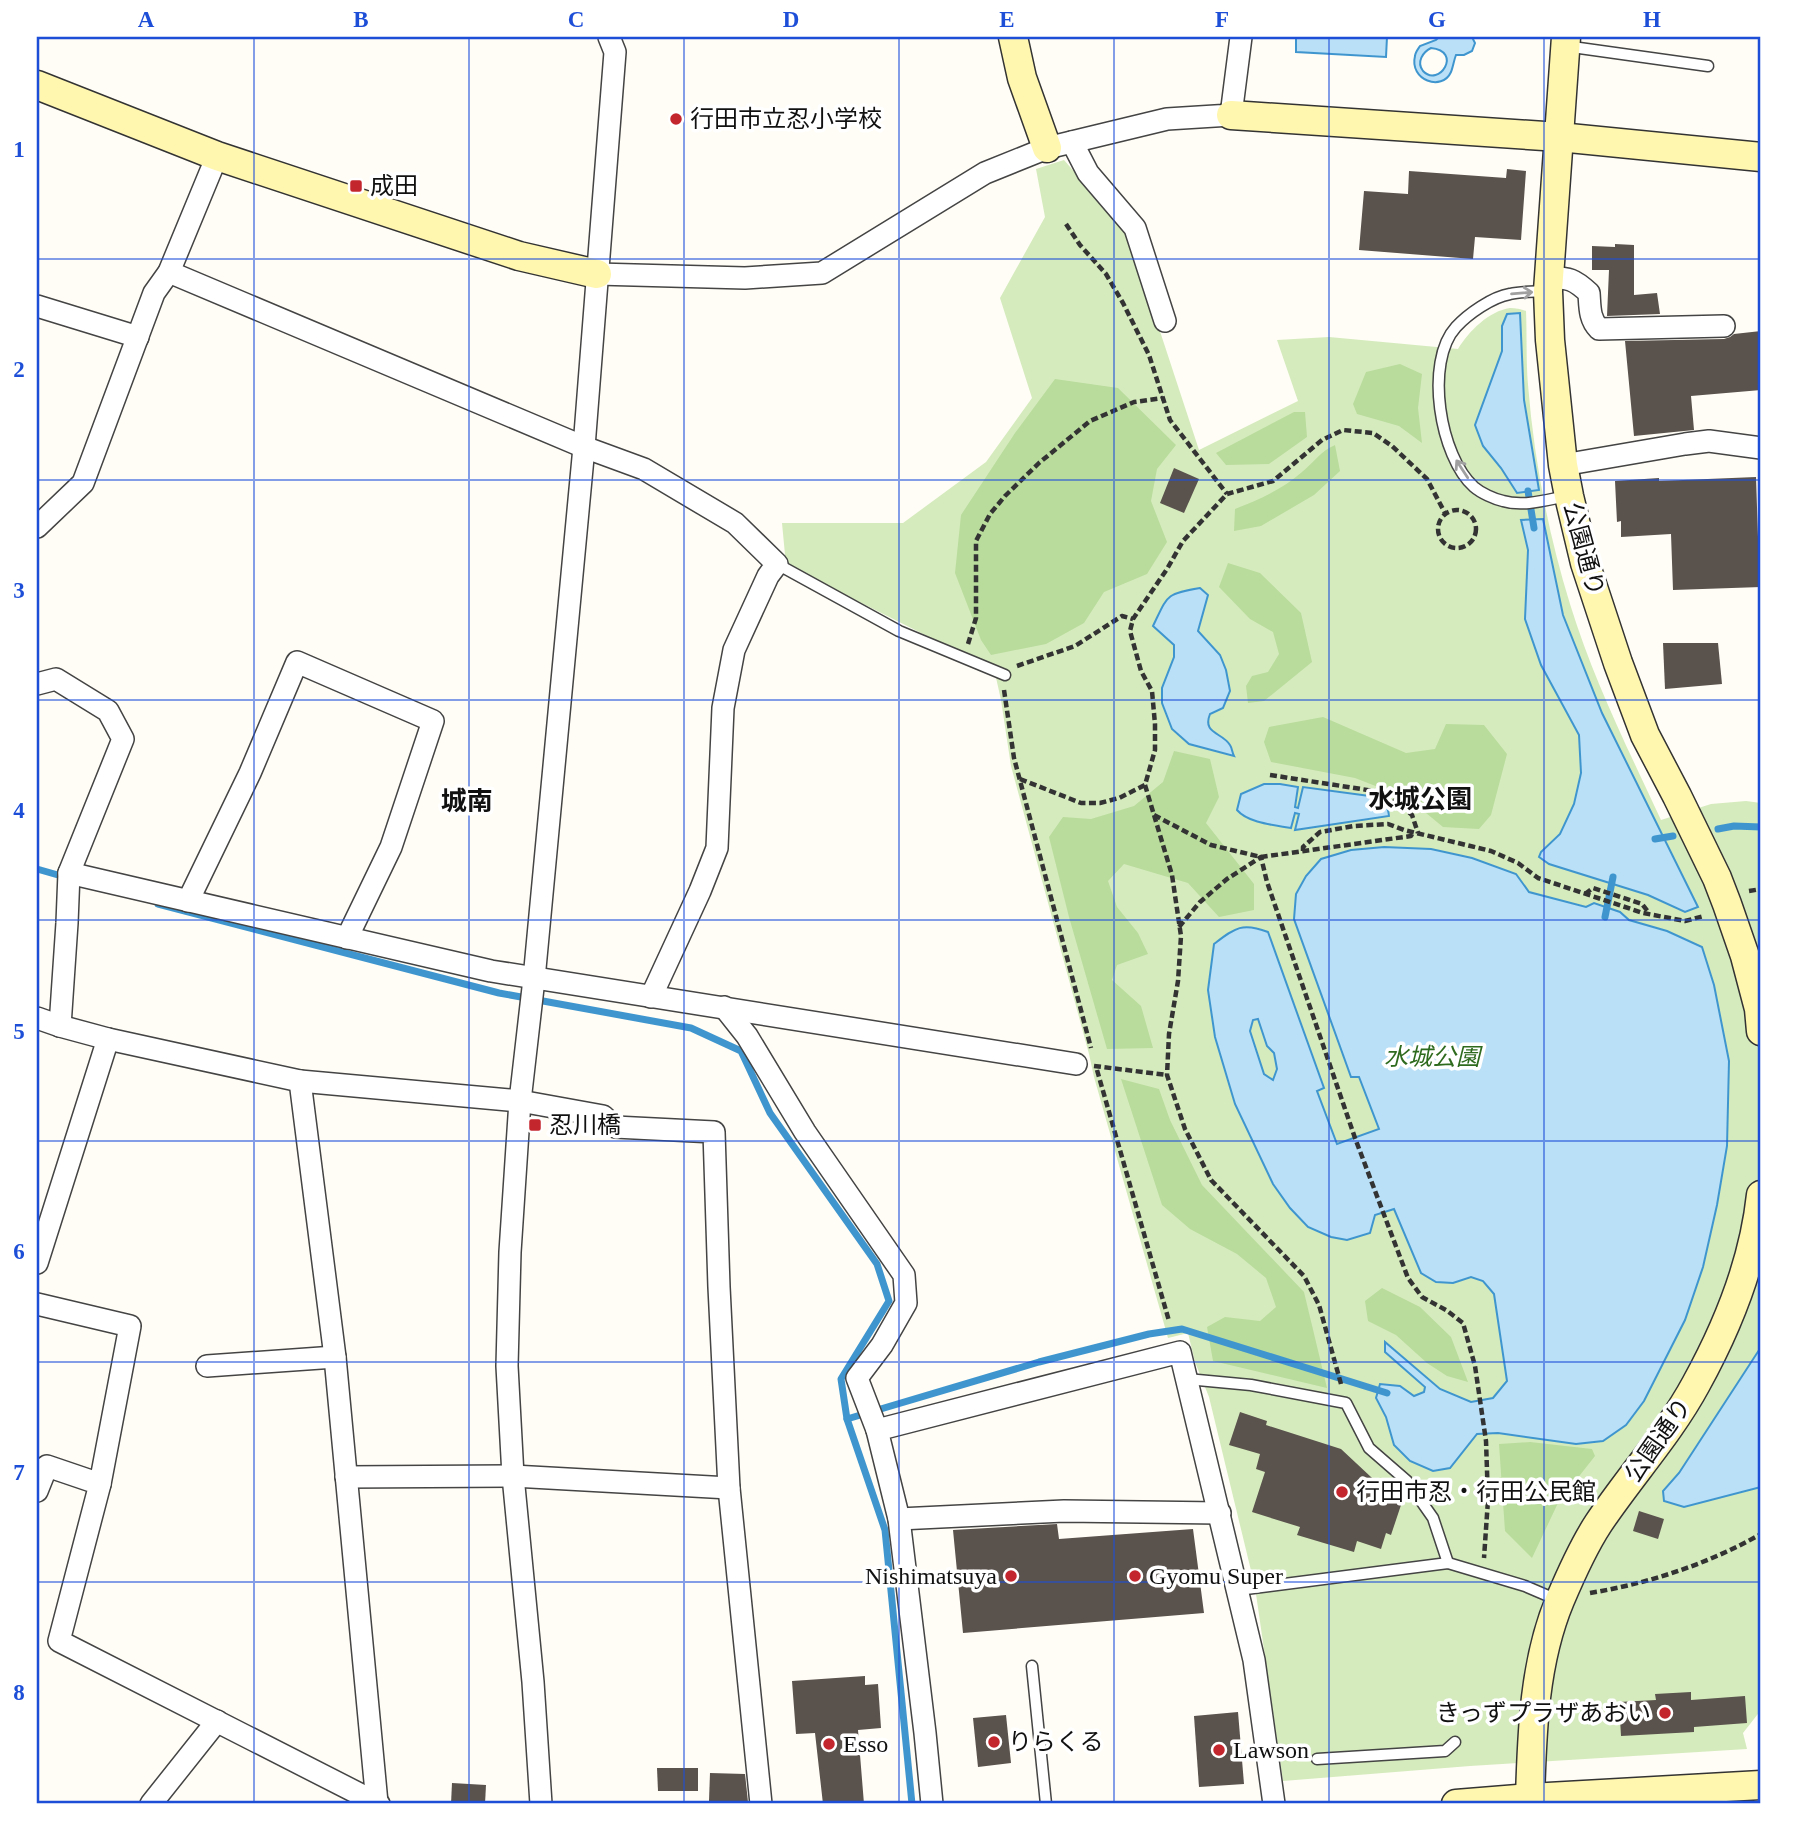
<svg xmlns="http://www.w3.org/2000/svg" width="1798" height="1841" viewBox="0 0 1798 1841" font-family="'Times New Roman','Noto Sans JP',serif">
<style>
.green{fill:#d5ebbd}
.forest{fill:#b9dc9c}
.water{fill:#b9e0f7;stroke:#3f96cf;stroke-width:2;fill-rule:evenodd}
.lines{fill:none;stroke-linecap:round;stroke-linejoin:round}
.stream{stroke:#3f96cf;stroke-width:7}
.building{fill:#5a524d}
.lane-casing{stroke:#444;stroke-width:13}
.street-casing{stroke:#444;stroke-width:24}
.secondary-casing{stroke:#333;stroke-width:31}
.path{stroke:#333;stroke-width:4.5;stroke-dasharray:7 3.5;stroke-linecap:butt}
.lane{stroke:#fff;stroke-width:10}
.street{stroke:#fff;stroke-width:21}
.secondary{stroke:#fff6b0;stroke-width:28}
.oneway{stroke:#a0a0a0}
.grid{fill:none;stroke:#1d4ed8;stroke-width:2;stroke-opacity:0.55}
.poi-dot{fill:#c4262e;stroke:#fff;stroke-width:2.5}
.labels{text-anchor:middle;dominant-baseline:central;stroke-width:7;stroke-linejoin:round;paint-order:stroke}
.poi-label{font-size:24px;fill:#111;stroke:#fff;text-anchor:start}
.street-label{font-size:24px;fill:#111;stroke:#fff}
.park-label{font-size:24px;font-style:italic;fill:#2f6b1f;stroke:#fff}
.neighbourhood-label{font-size:26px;font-weight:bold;fill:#111;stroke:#fff}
.neatline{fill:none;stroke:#1d4ed8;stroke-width:2.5}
.grid-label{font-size:23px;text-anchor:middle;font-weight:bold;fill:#1d4ed8}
</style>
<rect width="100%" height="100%" fill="#fffdf5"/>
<!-- green -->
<path class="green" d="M1064,160L1128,234L1199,450L1298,401L1277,340L1329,337L1458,349C1469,331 1489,311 1510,308C1515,308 1521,309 1526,311C1527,335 1526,360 1528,385C1534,459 1548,533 1570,604C1593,679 1628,749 1661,820L1711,804L1746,801L1761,803V1710L1743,1733L1747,1749L1470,1766L1283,1781L1255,1587L1209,1397L1195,1362L1188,1333L1168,1338L1094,1077L1089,1054L1011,766L1001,700L993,664L935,640L786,565L782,523H903L986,462L1032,398L1000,298L1045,217L1036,169Z"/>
<!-- forest -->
<g class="forest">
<polygon points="1400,364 1422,374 1418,408 1422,443 1399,426 1357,414 1353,404 1366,372"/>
<polygon points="1055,379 1118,388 1176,445 1157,469 1151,501 1167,542 1147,574 1104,592 1084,623 1046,644 991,655 981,640 955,573 961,515 1015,433"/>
<polygon points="1294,412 1305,412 1307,437 1269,464 1226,465 1216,453"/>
<path d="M1335,445L1340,471L1314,495L1261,526L1234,531L1235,509C1258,500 1283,489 1302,472C1314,462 1321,451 1335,445Z"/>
<polygon points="1228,563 1260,573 1301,613 1312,662 1264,701 1248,703 1246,686 1252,676 1268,672 1279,654 1273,632 1250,619 1219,587"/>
<polygon points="1323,717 1406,753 1435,749 1446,724 1484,725 1507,754 1491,815 1479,829 1443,827 1409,799 1355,778 1271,762 1264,742 1269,727"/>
<polygon points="1174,751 1210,759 1219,797 1206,823 1254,884 1254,910 1219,917 1188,883 1124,864 1108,881 1117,907 1138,933 1148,954 1117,965 1112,980 1141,1006 1153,1048 1107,1049 1069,917 1049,837 1063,817 1091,819 1134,806 1163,782"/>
<polygon points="1121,1079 1159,1089 1170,1120 1202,1185 1304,1292 1327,1388 1213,1361 1207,1327 1225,1317 1260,1321 1276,1307 1266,1278 1237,1254 1190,1229 1162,1205"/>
<polygon points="1382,1288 1420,1307 1451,1337 1468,1382 1447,1376 1427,1363 1396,1335 1368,1321 1365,1301"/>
<polygon points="1530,1442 1592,1449 1595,1456 1558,1503 1532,1558 1505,1531 1499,1444"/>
</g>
<!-- water -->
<g class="water">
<polygon points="1296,37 1387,37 1386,57 1296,52"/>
<path d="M1439,37H1472L1475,43L1472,51L1464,55H1456C1454,60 1453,67 1451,72C1442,92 1409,80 1415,56C1415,53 1418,49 1420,46L1436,40ZM1431,48C1463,51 1439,88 1423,71C1416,62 1423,52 1431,48Z"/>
<polygon points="1520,313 1524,400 1539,490 1517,493 1501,468 1483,446 1475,425 1502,351 1502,326 1507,314"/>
<polygon points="1543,519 1563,615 1602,713 1698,907 1685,912 1648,895 1549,864 1539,857 1541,852 1560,834 1574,804 1581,773 1579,735 1541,665 1525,619 1528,550 1521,520"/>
<path d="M1200,588L1208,595L1198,631L1220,655L1226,670L1230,691L1223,708L1210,714C1202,734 1222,732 1230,745C1232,748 1232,752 1234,756L1189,744L1172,729L1162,703V688L1174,657V645L1153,626C1168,595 1165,594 1200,588Z"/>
<path d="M1264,784H1280L1298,787L1295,807L1298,808L1303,787L1377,797C1385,802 1388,806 1389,816L1295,830L1299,814L1295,813L1291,828C1274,825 1248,823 1237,810L1241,794Z"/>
<path d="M1384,847L1431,849L1472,858L1516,874L1529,892L1586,907L1594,903L1620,912L1629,920L1667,931L1702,947L1714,985L1729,1061L1727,1146L1717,1205L1703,1267L1685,1320L1644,1401L1626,1425L1603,1441L1576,1444L1498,1433L1477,1434L1450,1468L1433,1471L1410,1461L1394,1445L1386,1417L1376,1398L1380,1384L1400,1386L1414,1396L1424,1392L1425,1387L1385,1352V1342L1440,1389L1471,1402L1493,1398L1507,1381L1494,1294L1483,1281L1471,1277L1453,1283L1436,1282L1421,1273L1394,1209L1375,1215L1370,1233L1347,1240L1331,1237L1308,1227L1290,1208L1273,1184L1235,1104L1215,1037L1208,990L1214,944C1235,928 1242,922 1268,932L1324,1088L1317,1091L1337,1144L1379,1129L1359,1077H1351L1294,919L1296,894L1306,876L1321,859L1351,850ZM1258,1019L1267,1046L1274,1053L1277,1069L1273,1080L1264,1074L1250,1031L1253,1020Z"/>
<polygon points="1761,1347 1761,1487 1684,1507 1664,1501 1663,1491 1679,1473"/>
</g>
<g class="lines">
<!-- stream -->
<g class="stream">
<polyline points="1528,491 1534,528"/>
<polyline points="1718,829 1734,826 1761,827"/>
<polyline points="1655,839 1673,836"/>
<polyline points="37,869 65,877"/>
<polyline points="158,904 499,993 691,1028 741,1051 770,1113 877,1264 889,1301 841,1379 847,1419 885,1530 912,1804"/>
<polyline points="1605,917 1613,877"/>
<polyline points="847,1419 1039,1362 1149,1334 1182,1329 1387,1393"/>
</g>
</g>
<!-- building -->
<g class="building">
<polygon points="1507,169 1526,171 1521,240 1475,237 1473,259 1359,250 1364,191 1408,194 1409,171 1506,178"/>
<polygon points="1615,244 1634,245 1634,295 1657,293 1660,314 1607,316 1609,270 1592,270 1592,246 1615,247"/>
<polygon points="1761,331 1761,390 1691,396 1694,430 1634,436 1625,341 1724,339 1730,337 1734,334"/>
<polygon points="1174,468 1199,479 1184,513 1160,503"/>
<polygon points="1756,477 1759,567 1761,567 1761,587 1673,590 1671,534 1621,537 1621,521 1617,522 1615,481 1659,478 1659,481"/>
<polygon points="1663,643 1718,643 1722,684 1665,689"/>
<polygon points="1240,1412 1267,1421 1266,1425 1341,1449 1401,1505 1391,1535 1386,1533 1381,1549 1357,1541 1354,1552 1297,1535 1300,1527 1252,1512 1265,1472 1256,1469 1260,1454 1229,1445"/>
<polygon points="1639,1511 1664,1519 1658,1539 1633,1531"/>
<polygon points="1057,1524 1059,1539 1193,1529 1204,1613 963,1633 953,1530"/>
<polygon points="865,1676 865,1685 878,1684 881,1728 858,1730 864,1804 823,1804 815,1733 796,1734 792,1681"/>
<polygon points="1691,1692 1691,1700 1745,1696 1747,1723 1694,1727 1694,1732 1621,1736 1619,1702 1656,1700 1655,1694"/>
<polygon points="1238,1712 1244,1784 1199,1787 1194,1716"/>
<polygon points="1006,1715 1011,1763 978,1767 973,1718"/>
<polygon points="657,1768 698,1768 698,1791 658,1791"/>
<polygon points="710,1773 745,1774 748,1802 709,1801"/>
<polygon points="452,1783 486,1785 485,1804 451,1804"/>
</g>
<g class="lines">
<defs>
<g id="lane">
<polyline points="1565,46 1708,66"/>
<path d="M1548,291C1535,292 1522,291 1510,294C1492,297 1468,314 1456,327C1424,362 1440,457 1474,487C1481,493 1494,499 1503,501C1523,507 1546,500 1567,496"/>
<polyline points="777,564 899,631 1005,675"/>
<polyline points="1187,1379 1251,1385 1346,1403 1369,1448 1407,1481 1433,1518 1448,1563"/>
<polyline points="1238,1590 1448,1563 1525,1586 1560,1601"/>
<polyline points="1032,1666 1046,1804"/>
<polyline points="1317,1759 1445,1751 1455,1742"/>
</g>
<g id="street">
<polyline points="1072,142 1088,173 1135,228 1165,321"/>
<polyline points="169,272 584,447 644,469 735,523 777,564 768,576 734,650 723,708 717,848 700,891 651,997"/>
<polyline points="597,274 745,278 822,273 985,173 1047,148 1167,119 1231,115 1241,37"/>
<path d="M1549,277C1569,278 1574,279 1589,293C1590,306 1589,319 1599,329L1724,326"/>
<polyline points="37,306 138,337"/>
<polyline points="1563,465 1685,444 1709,441 1761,448"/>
<polyline points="37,527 83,483 154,293 169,272 217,156"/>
<polyline points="37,684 56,679 108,711 123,739 69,873 67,923 60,1026"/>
<polyline points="69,873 491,971 1076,1064"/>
<polyline points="188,901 250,773 297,662 433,721 391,847 347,938"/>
<polyline points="724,1007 747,1036 805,1132 904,1275 906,1303 882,1345 857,1378 877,1430"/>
<polyline points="37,1018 60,1026 108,1039 300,1081 335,1357 377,1803"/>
<polyline points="300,1081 520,1101 603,1116 615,1127 714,1132 719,1287 729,1488 761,1804"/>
<polyline points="37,1263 108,1039"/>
<polyline points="37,1304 130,1326 100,1484"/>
<polyline points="207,1366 335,1357"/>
<polyline points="346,1477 513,1476 729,1488"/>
<polyline points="37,1491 47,1466 100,1484 59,1641 379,1804"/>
<polyline points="899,1519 1064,1511 1220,1513"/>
<polyline points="151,1804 217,1721"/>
<polyline points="541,1804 533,1682 513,1476 507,1366 510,1252 520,1101 534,979 584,447 615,52 609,37"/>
<polyline points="932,1804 925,1733 899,1519 877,1430 1180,1352 1254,1660 1274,1804"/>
</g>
<g id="secondary">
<polyline points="1013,37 1022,78 1047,148"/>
<polyline points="1566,37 1548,291 1550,340 1563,465 1569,496 1585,563 1618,663 1645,735 1677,796 1717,878 1727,904 1745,956 1759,1009 1761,1031"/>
<polyline points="37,85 217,156 519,256 597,274"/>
<polyline points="1231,115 1559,137 1761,157"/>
<polyline points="1456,1804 1530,1798 1761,1785"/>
<path d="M1532,1804L1530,1798C1532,1732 1534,1662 1560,1600C1571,1574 1583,1547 1598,1524C1630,1476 1669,1434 1696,1384C1728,1326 1754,1261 1761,1195"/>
</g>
</defs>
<!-- lane casing -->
<use href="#lane" class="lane-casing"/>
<!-- street casing -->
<use href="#street" class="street-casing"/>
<!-- secondary casing -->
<use href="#secondary" class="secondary-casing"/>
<!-- path -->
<g class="path">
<polyline points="1066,224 1080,245 1106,274 1123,303 1149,355 1170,420 1227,494"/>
<circle cx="1457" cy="529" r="19"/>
<polyline points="968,644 976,618 976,541 990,514 1005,496 1039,463 1090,421 1134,402 1163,398"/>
<polyline points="1017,666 1075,646 1122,616 1133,619"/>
<polyline points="1004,690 1014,758 1091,1048"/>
<polyline points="1270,775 1374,791 1392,798 1412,815 1418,833"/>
<polyline points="1020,779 1081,803 1100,803 1119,798 1145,785"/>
<polyline points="1154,815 1211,845 1261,857 1411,836 1413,832"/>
<polyline points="1303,851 1303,847 1320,832 1354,826 1388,824 1404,830 1491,851 1518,863 1538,878 1643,913 1685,921 1704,916"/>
<polyline points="1749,891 1761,889"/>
<polyline points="1585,894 1593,888 1642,904 1649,913"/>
<polyline points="1179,927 1200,902 1227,879 1261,857 1267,882 1355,1138 1408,1278 1422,1297 1446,1310 1463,1323 1475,1366 1486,1441 1488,1500 1484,1558"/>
<polyline points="1094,1066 1167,1075"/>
<polyline points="1097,1070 1169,1321"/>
<polyline points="1341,1384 1319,1305 1304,1276 1211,1180 1185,1129 1167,1075 1169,1034 1178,981 1181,936 1172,875 1145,785 1155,750 1155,724 1152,691 1141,671 1130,631 1133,619 1167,569 1183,541 1227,494 1273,481 1322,440 1343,430 1373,433 1392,446 1427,479 1445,513"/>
<path d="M1590,1593C1650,1583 1708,1564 1761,1534"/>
</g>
<!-- lane -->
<use href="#lane" class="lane"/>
<!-- street -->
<use href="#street" class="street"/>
<!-- secondary -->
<use href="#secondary" class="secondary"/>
</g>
<!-- one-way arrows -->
<defs><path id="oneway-shaft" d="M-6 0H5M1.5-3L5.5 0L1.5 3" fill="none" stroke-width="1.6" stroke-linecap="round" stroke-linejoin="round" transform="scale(1.75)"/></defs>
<g class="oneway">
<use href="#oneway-shaft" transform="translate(1522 293) rotate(-5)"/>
<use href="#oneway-shaft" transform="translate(1462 469) rotate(-123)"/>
</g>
<!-- grid -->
<path class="grid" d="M254,37V1804M469,37V1804M684,37V1804M899,37V1804M1114,37V1804M1329,37V1804M1544,37V1804M37,259H1761M37,480H1761M37,700H1761M37,920H1761M37,1141H1761M37,1362H1761M37,1582H1761"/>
<!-- markers -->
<g class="poi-dot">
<circle cx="676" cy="119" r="7"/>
<rect x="349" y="179" width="14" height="14" rx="3.5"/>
<rect x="528" y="1118" width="14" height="14" rx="3.5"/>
<circle cx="1342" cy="1492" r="7"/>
<circle cx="1011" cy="1576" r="7"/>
<circle cx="1135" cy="1576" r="7"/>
<circle cx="1665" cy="1713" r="7"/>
<circle cx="994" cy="1742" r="7"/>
<circle cx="829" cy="1744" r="7"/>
<circle cx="1219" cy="1750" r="7"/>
</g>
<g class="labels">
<!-- poi labels -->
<g class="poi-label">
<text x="690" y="119">行田市立忍小学校</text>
<text x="370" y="186">成田</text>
<text x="549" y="1125">忍川橋</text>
<text x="1356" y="1492">行田市忍・行田公民館</text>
<text x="997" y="1576" text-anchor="end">Nishimatsuya</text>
<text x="1149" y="1576">Gyomu Super</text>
<text x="1651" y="1713" text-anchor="end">きっずプラザあおい</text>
<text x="1008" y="1742">りらくる</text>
<text x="843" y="1744">Esso</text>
<text x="1233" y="1750">Lawson</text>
</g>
<!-- street labels -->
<g class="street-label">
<text transform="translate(1584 549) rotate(75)">公園通り</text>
<text transform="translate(1658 1440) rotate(-55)">公園通り</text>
</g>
<!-- park labels -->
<g class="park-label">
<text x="1432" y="1057">水城公園</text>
</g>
<!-- neighbourhood labels -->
<g class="neighbourhood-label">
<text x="1420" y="799">水城公園</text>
<text x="467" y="801">城南</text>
</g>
</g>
<!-- border -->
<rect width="1798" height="1841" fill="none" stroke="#ffffff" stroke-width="77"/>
<rect x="38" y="38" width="1721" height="1764" class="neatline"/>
<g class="grid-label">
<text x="146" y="27">A</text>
<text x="361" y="27">B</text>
<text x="576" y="27">C</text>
<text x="791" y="27">D</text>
<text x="1007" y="27">E</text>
<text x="1222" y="27">F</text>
<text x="1437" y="27">G</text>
<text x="1652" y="27">H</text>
<text x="19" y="157">1</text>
<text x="19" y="377">2</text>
<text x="19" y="598">3</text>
<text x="19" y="818">4</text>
<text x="19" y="1039">5</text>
<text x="19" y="1259">6</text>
<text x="19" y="1480">7</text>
<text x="19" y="1700">8</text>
</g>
</svg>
